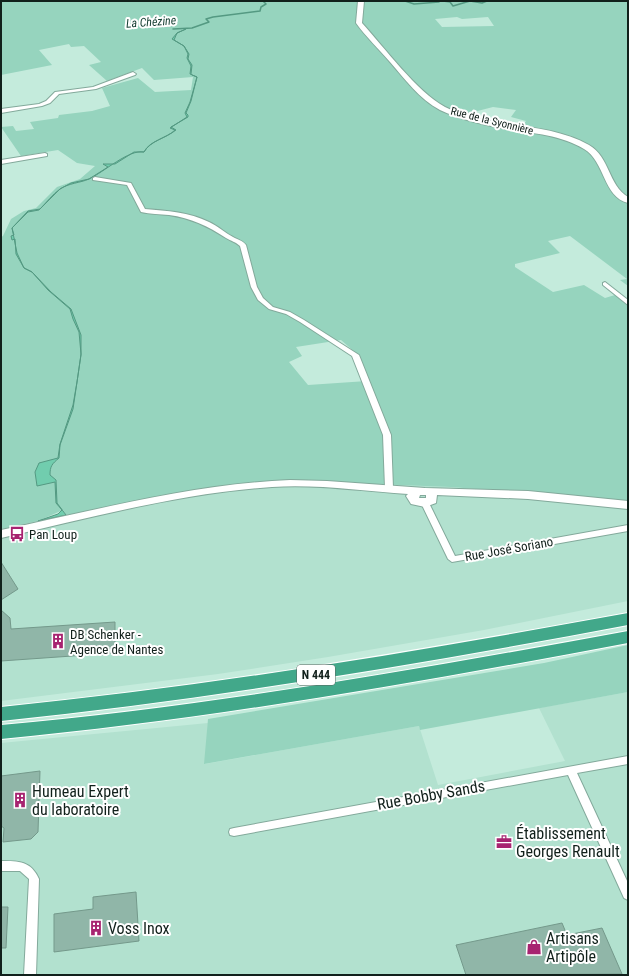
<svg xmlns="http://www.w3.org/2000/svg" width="629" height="976" viewBox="0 0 629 976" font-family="'Roboto Condensed',sans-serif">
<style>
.built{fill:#b2e1cf}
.green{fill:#96d4be;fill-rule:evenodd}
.water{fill:#71cdae;stroke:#549982}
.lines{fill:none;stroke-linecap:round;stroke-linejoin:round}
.stream{stroke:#549982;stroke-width:1.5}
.building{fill:#90b6a8;stroke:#74998b}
.street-casing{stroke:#83a99b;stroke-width:2}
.secondary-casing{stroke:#83a99b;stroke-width:2}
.highway-casing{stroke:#fff;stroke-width:2}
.street{fill:#fff;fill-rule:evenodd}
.secondary{fill:#fff;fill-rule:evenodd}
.highway{fill:#42a88a;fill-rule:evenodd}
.labels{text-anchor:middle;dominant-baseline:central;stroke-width:4;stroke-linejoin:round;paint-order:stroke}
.far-street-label{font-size:11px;fill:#11201b;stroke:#fff}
.far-water-label{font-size:12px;font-style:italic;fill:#153e32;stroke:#fff}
.shield{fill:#fff;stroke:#58635f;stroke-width:1}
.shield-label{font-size:12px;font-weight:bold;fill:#11201b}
.poi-label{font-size:13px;fill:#11201b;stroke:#fff;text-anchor:start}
.street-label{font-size:13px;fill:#11201b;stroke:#fff}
.near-poi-label{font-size:16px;fill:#11201b;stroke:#fff;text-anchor:start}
.near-street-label{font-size:16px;fill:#11201b;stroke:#fff}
</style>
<rect width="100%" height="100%" fill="#c4ebdc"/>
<!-- built -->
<g class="built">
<polygon points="296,481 451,487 628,501 628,601 484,630 328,657 218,674 1,701 1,529 102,508"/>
<polygon points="628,692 628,975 1,975 1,743 208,723 205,764 419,726 438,785 565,761 539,708"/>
</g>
<!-- green -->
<g class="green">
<path d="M1,1H628V286L620,280L627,279L570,236L548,241L560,253L515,264V267L553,292L584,285L605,298L615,295L628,306V501L451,487L296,481L66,515L63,510L38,521L1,529V237L3,236L11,219L24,211L36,208L57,187L80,179L95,166L77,163L58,150L21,156L1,127L13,126L16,131L34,129L30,122L58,118L59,115L92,111L110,106L102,88L138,78L155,92L191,90L193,77L154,80L142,68L107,81L89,65L101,62L84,46L71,47L69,44L39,50L52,65L1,75ZM457,17L462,19L488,17L494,26L442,27L435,19ZM493,107L516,110L511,117L526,121L519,130L458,116ZM341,340L357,354L367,381L308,385L289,362L302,356L296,347Z"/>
<polygon points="628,645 628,692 420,730 419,726 204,764 208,719 544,663"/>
</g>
<!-- water -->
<path class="water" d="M186,29L177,33L174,40L184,46L189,54L188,59L192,65L191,74L192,75L197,77L191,101L186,113L188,115V117L171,127L176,130C166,138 150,141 144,152C129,149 104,172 89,179C80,183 69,183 60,189C53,194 46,203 40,209L39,210L28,212L12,228L17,253L24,268L32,272L51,292L71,309L81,335V355L73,409L60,445L59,458C52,464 50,466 50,475L56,480L57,503L66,515L38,521L58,514L62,510L56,503L55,482L37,486L35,472L39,463L58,458L60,444L73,405L77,382L81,354L79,332L73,319L70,309L48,290L32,272L24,268L16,254L15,239L12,240L11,236L14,235L12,228L28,211L40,209L60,189L71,183L89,179L108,167L103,164H115L134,152H144C150,140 166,139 175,130L170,128L187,117L185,113L190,102L197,77L190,74L191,66L187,58L188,54L184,46L172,39L177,33Z"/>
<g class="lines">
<!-- stream -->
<g class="stream">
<polyline points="405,1 414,4 439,2 435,1"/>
<polyline points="443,1 450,2 453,6 470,1 482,3 487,1"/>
<polyline points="173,29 192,28 209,22 206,19 213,17 260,11 261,7 266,4 263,1"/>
</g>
</g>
<!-- building -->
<g class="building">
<polygon points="1,562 18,589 1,600"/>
<polygon points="1,610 10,618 11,629 115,622 115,653 1,661"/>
<polygon points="40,771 38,832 31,839 3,842 4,828 1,826 1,776"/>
<polygon points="136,892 139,941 54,952 54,914 93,909 93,897"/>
<polygon points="1,907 8,907 6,948 1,948"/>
<polygon points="562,923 567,935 602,928 622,974 466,975 456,945"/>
</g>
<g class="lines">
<defs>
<g id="street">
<polygon points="133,72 136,74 135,75 96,89 59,94 50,103 42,106 1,113 1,109 39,104 46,101 55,92 93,87"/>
<polygon points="45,153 47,154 47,156 1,164 1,160"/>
<path d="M95,177L131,183L145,209C167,211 189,212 209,222C218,226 225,233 233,237C238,240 242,240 246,245L257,287L263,298L273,307L290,312L304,320L359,355L391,435L393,488L392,490H386L385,488L383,435L352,356L300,322L286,314L269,309L258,300L251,287L240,246C236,242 231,241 226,238C208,226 191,218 169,215C160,214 150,214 141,212L127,185L93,180V178Z"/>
<polygon points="605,282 628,300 628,305 603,285 603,283"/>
<polygon points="425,500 429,503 455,556 628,525 628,531 452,562 448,559 421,503"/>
<polygon points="628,756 628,764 577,773 628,883 628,900 624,898 568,775 234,836 230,835 229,832 230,829 234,828"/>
<path d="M1,861C19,861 31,861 39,879L36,975H24L29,879L20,871H1Z"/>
</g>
<g id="secondary">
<path d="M358,1H364L362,23C384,47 417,92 445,107C489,129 546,121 589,145C610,157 608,185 628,197V203C603,197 605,161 584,149C560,134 528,133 501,128C481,124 459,119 440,110C419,99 405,79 390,62C379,49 366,37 356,23Z"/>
<path d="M290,480L327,481L425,488L528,491L628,501V509L528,499L437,495L436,503L425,507L411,504L406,496L408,494C363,491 317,484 272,487C180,493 90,518 1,538V530C97,510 192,484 290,480ZM420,495H426V498H419Z"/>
</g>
<g id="highway">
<path d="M628,613V625C420,664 212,699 1,721V707C212,686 420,651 628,613Z"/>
<path d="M628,631V643C420,682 212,719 1,739V725C212,706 420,669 628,631Z"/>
</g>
</defs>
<!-- street casing -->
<use href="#street" class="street-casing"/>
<!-- secondary casing -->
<use href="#secondary" class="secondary-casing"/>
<!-- highway casing -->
<use href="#highway" class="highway-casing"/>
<!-- street -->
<use href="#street" class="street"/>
<!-- secondary -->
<use href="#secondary" class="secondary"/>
<!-- highway -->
<use href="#highway" class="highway"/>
</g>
<!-- icons -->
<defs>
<symbol id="bus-bare" viewBox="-9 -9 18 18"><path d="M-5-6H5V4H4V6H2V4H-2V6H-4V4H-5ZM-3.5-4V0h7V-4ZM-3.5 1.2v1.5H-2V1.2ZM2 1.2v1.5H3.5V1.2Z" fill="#a72370" stroke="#fff" stroke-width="2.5" paint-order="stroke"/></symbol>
<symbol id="building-bare" viewBox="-9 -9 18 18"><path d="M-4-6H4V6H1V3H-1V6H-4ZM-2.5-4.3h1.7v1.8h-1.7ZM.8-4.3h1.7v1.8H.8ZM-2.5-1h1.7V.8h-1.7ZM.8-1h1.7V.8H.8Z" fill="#a72370" stroke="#fff" stroke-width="2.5" paint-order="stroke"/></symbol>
<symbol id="office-bare" viewBox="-9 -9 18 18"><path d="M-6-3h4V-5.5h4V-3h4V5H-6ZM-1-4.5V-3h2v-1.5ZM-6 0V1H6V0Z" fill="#a72370" stroke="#fff" stroke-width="2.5" paint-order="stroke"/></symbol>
<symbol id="shop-bare" viewBox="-9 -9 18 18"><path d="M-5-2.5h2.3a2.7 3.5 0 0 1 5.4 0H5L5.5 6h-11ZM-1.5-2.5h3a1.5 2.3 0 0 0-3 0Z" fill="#a72370" stroke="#fff" stroke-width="2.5" paint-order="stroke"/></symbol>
</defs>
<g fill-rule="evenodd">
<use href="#bus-bare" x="6" y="523" width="22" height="22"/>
<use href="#building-bare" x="47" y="630" width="22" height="22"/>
<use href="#building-bare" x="9" y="789" width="22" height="22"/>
<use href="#office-bare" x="493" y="831" width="22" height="22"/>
<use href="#building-bare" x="85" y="917" width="22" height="22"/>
<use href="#shop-bare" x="523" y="936" width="22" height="22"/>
</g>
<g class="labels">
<!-- far-street labels -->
<g class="far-street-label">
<text transform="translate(492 121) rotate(14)">Rue de la Syonnière</text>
</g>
<!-- far-water labels -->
<g class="far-water-label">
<text transform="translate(151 22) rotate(-4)">La Chézine</text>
</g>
<!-- shield labels -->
<rect class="shield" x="297" y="665" width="38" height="20" rx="3"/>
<g class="shield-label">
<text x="316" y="675">N 444</text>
</g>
<!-- poi labels -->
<g class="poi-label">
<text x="29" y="534">Pan Loup</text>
<text x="70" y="634">DB Schenker -<tspan x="70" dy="15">Agence de Nantes</tspan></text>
</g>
<!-- street labels -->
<g class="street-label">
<text transform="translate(509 549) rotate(-10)">Rue José Soriano</text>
</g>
<!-- near-poi labels -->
<g class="near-poi-label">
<text x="32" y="791">Humeau Expert<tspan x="32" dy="18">du laboratoire</tspan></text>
<text x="516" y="833">Établissement<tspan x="516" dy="18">Georges Renault</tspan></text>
<text x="108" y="928">Voss Inox</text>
<text x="546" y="938">Artisans<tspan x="546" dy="18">Artipôle</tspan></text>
</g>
<!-- near-street labels -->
<g class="near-street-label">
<text transform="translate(431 795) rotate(-10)">Rue Bobby Sands</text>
</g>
</g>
<!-- border -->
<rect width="629" height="976" fill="none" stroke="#11201b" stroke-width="4"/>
</svg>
